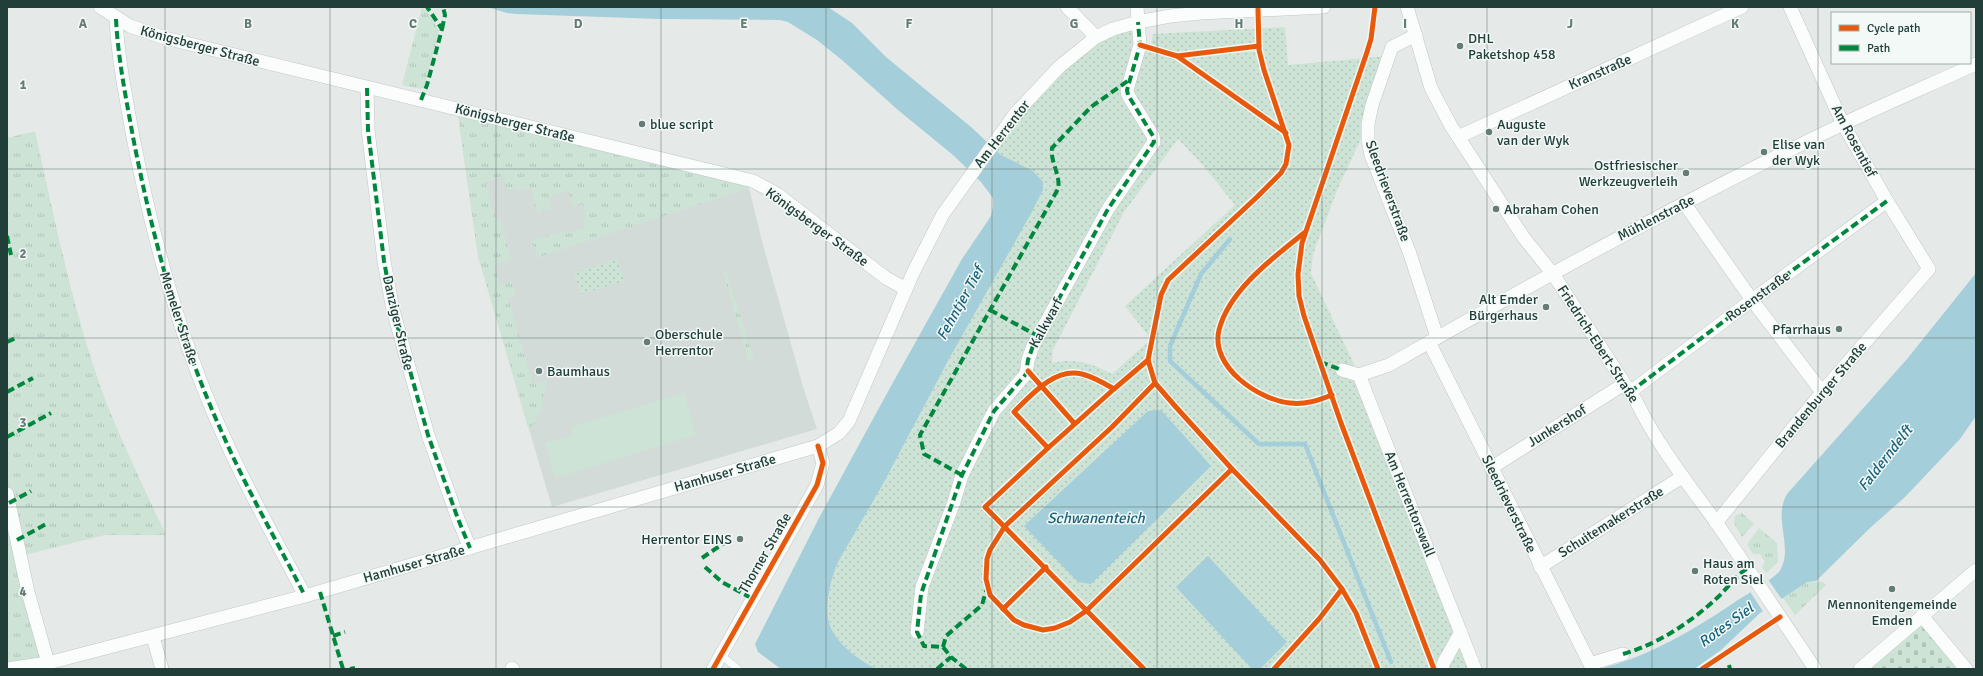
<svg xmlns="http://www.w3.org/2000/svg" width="1983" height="676" viewBox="0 0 1983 676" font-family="Signika,sans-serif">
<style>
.built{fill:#d2dbd8}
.grass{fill:url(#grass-tufts)}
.cemetery{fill:url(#cemetery-stones)}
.park{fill:url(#park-dots);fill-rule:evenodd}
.pitch{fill:#cde3d6}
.water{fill:#a4ced9}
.pier{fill:#e5eae8}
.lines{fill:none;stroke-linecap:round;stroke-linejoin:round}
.stream{stroke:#a4ced9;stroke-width:4.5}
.service-casing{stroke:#c2c7c5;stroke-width:8}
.minor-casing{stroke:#c2c7c5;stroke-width:14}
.service{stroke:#fbfcfc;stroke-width:7}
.minor{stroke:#fbfcfc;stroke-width:13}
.quiet{stroke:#00873e;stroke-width:4;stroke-dasharray:8 4;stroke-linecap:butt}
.cycleway-casing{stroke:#f2f9f6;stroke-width:8}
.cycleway{stroke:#e8590c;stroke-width:5}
.grid{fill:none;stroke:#667a76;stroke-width:1;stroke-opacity:0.55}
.poi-dot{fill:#667a76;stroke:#f2f9f6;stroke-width:1.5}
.labels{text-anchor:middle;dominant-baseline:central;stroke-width:3;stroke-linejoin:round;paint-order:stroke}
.poi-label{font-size:14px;fill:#213e39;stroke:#f2f9f6;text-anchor:start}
.street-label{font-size:14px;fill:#213e39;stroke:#f2f9f6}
.water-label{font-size:15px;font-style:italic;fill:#19637c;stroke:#f2f9f6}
.grid-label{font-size:13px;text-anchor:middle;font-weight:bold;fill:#667a76;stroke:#f2f9f6;stroke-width:3;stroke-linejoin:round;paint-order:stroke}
</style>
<defs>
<pattern id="grass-tufts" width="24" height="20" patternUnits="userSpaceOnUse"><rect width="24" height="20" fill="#cde3d6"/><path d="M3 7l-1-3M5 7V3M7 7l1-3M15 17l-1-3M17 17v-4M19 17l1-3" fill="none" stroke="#b0c4b8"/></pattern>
<pattern id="cemetery-stones" width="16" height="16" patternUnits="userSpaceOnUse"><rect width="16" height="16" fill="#cde3d6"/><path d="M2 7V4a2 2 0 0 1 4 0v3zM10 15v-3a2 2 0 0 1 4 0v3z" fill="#b0c4b8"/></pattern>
<pattern id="park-dots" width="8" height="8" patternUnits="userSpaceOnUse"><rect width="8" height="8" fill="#cde3d6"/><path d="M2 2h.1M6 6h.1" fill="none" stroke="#b0c4b8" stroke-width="1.8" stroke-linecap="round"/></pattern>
</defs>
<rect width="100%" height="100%" fill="#e5eae8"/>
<!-- built -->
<polygon class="built" points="459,123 749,188 762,241 804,390 817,429 552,507 478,256"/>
<!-- grass -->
<g class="grass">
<polygon points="422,7 432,17 439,31 424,87 421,89 402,85"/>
<path d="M457,109L753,182L749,188L536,258V247L533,246L531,241L565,231L566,233L585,228C583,219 586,212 583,204L573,207L568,191L548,197L552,211L542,209L538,215L531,188L518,191L513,189L507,190L503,177L485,182L496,219H500L511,260L494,265L500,285L512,282L516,296L508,298L533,384L547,380L541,412L529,431L478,256Z"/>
<path d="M35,131C55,221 73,312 105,399C123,445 145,490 166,535H105L21,556L48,663L7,669V138Z"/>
<polygon points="726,270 754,360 749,362 723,271"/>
<polygon points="1742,513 1754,524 1742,537 1734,523 1735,516"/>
<polygon points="1759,528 1777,543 1778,562 1766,573 1762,567 1765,562 1760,554 1753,554 1747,544"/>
<polygon points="1807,582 1823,582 1826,585 1795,615 1783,598"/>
</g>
<!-- cemetery -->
<polygon class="cemetery" points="1922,616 1966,669 1860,669"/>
<!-- park -->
<g class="park">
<path d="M1138,22L1140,45H1151L1153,34L1285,27L1288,65L1388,56L1368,124L1338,188L1313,254L1311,273L1359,375L1475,669H876C861,660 842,648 833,632C823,612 830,581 838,562L883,484L949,359L1043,190L1033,171L1004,157L991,146L1078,52ZM1178,139L1201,163L1235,205L1125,306L1151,339L1112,374C1090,363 1077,358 1052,363L1053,350L1124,212Z"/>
<polygon points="617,259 624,281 581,294 574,273"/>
</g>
<!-- pitch -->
<polygon class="pitch" points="684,393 696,435 555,478 545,443 573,435 571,427"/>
<!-- water -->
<g class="water">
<path d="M487,7H828L852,23L886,57L971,127L1001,155L1033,171L1043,182V190L1029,217L949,359L883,484L838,562C830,581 822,613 833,632C842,648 860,660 876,669H781L758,652L755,644L819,518L891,386L962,259L991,216L993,207V198L981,182L953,155L898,110L842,60L817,40L788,22L780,20L660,19L516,14L507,13Z"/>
<path d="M1976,273V416L1960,439L1905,497L1870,528L1816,581L1807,582L1760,613L1721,650L1694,669H1600C1652,655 1695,629 1738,600C1752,591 1767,583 1779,572C1795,549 1772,519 1787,494L1907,359Z"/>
<polygon points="1161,410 1211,466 1091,584 1078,582 1024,526 1148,411"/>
<polygon points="1208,556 1287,642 1260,669 1252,669 1176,587"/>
</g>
<!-- pier -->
<polygon class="pier" points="1767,578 1783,601 1764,613 1749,590"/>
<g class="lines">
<!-- stream -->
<polyline class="stream" points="1230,239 1201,274 1170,346 1170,361 1259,444 1305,444 1391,662"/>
<defs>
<polyline id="service" points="721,655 738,669"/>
<g id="minor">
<polyline points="100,7 130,26 165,38 753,181 777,194 886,278 906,289"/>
<polyline points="1067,7 1096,37"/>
<path d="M1407,7L1431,88L1451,126L1524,238L1553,274L1636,401C1658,446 1689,485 1718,525C1751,573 1783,621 1815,669"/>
<path d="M116,19C118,59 126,98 133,137C153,240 180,341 224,437C248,492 278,543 305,596"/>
<polyline points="1416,35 1392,47 1372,105 1368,124 1368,140 1371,155 1410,254 1437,337"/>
<polyline points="367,88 368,130 384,261 393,310 428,435 458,519 470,548"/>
<polyline points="1458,137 1742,7"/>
<polyline points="1684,203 1752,300 1822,392"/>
<polyline points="1429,342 1590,664 1623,654"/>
<path d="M1342,370L1359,375L1389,365C1538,280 1688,198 1843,124C1887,103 1932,84 1976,64"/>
<polyline points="1359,375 1475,669"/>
<polyline points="1630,392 1752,300 1887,201"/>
<polyline points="1491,468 1624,384"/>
<polyline points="7,494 28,592 48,663"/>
<polyline points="1716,523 1822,392 1929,269 1887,201 1843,124 1790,7"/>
<polyline points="1540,567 1682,477"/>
<polyline points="1922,616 1966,669"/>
<polyline points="917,632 922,587 954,502 962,475 994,411 1026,374 1028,360 1033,346 1108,209 1154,142 1153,136 1128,95 1127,90 1140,45 1137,7"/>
<polyline points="153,637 162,669"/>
<polyline points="512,668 513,669"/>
<polyline points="7,669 48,663 305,596 818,446 839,433 849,421 913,273 943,214 1015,114 1059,67 1096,37 1113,29 1138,22 1170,16 1201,13 1324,7"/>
<polyline points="713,669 817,485 823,463 818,446"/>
<polyline points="1442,669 1444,662 1461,632"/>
<polyline points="1860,669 1976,570"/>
</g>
</defs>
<!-- service casing -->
<use href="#service" class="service-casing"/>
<!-- minor casing -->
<use href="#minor" class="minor-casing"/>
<!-- service -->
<use href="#service" class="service"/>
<!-- minor -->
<use href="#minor" class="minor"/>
<!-- quiet -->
<g class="quiet">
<path d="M116,19C118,59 126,98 133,137C153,240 180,341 224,437C248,492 278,543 305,596"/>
<polyline points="442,29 445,15 443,7"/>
<polyline points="367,88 368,130 384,261 393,310 428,435 458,519 470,548"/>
<polyline points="421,100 427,85 442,29 427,7"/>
<polyline points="7,236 11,255"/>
<polyline points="990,310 1038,336"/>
<polyline points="7,342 18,337"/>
<polyline points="1320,362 1342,370"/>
<polyline points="7,392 33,378"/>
<polyline points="1630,392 1752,300 1887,201"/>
<polyline points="7,437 51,413"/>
<path d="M962,475L924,454L920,435L1058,189C1061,175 1050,162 1052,148L1091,107L1129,80"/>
<polyline points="9,503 31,491"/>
<polyline points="17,540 48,523"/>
<polyline points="702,558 724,543"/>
<polyline points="705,567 722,582 753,599"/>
<polyline points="320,592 343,669"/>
<polyline points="333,636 345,632"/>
<polyline points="943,647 946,636 982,605 987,588"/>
<path d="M1623,654C1658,644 1690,623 1717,598C1728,588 1735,576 1748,568"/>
<polyline points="1729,665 1730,669"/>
<polyline points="350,669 355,668"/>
<polyline points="937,669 951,657"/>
<polyline points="966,669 951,657 943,647 924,646 917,632 921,594 962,475 994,411 1026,374 1028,360 1033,346 1108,209 1154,142 1153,136 1128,95 1127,90 1140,45 1138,22"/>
</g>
<defs>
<g id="cycleway">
<polyline points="1375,7 1371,39 1367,52 1302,243 1298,274 1299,296 1304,316 1341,423 1434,669"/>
<polyline points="1258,9 1259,50 1264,70 1289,145 1286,164 1281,173 1257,197 1168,280 1161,295 1148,360 1155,383 1175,406 1232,469 1320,560 1342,589 1356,613 1378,669"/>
<polyline points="1140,45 1177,56 1286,133"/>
<polyline points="1177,56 1259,46"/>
<path d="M1304,233C1274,257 1229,290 1219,330C1210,367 1259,400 1290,403C1305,405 1319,400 1332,395"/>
<polyline points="1028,371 1074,423"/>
<polyline points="1155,383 1112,427 1005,526 990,550 987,559 986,579 990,595 1014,620 1024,625 1043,630 1055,628 1070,622 1086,611 1232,469"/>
<path d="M1114,389L1048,448L1014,412C1031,395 1055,367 1082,374C1093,377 1104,383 1114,389L1148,360"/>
<polyline points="1048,448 985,507 1144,669"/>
<polyline points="1003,609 1046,567"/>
<polyline points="713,669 817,485 823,463 818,446"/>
<polyline points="1274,669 1319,619 1342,589"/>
<polyline points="1702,669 1780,617"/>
</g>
</defs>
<!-- cycleway casing -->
<use href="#cycleway" class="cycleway-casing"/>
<!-- cycleway -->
<use href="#cycleway" class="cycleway"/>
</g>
<!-- grid -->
<path class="grid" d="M165,7V669M330,7V669M496,7V669M661,7V669M826,7V669M992,7V669M1157,7V669M1322,7V669M1487,7V669M1652,7V669M1818,7V669M7,169H1976M7,338H1976M7,507H1976"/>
<!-- markers -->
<g class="poi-dot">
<circle cx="1460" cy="46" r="4"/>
<circle cx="642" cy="124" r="4"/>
<circle cx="1489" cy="132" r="4"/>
<circle cx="1764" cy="152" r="4"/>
<circle cx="1686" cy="173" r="4"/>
<circle cx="1496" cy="209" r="4"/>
<circle cx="1546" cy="307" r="4"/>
<circle cx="1839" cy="329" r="4"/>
<circle cx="647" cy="342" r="4"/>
<circle cx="539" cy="371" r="4"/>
<circle cx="740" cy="539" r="4"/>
<circle cx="1695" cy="571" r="4"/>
<circle cx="1892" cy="589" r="4"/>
</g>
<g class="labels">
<!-- poi labels -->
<g class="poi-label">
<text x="1468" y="38">DHL<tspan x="1468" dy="16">Paketshop 458</tspan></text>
<text x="650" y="124">blue script</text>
<text x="1497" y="124">Auguste<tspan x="1497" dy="16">van der Wyk</tspan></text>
<text x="1772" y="144">Elise van<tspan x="1772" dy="16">der Wyk</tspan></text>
<text x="1678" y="165" text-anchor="end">Ostfriesischer<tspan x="1678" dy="16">Werkzeugverleih</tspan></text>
<text x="1504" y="209">Abraham Cohen</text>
<text x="1538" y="299" text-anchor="end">Alt Emder<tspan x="1538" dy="16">Bürgerhaus</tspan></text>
<text x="1831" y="329" text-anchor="end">Pfarrhaus</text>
<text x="655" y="334">Oberschule<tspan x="655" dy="16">Herrentor</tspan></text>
<text x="547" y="371">Baumhaus</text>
<text x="732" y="539" text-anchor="end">Herrentor EINS</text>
<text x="1703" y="563">Haus am<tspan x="1703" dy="16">Roten Siel</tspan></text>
<text x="1892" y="604" text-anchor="middle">Mennonitengemeinde<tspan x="1892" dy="16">Emden</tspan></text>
</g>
<!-- street labels -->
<g class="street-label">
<text transform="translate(200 46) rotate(15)">Königsberger Straße</text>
<text transform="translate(1600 72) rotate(-24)">Kranstraße</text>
<text transform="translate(515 123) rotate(14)">Königsberger Straße</text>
<text transform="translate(1002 134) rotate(-52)">Am Herrentor</text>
<text transform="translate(1854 141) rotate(62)">Am Rosentief</text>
<text transform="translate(1388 191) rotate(70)">Sleedrieverstraße</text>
<text transform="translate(1656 218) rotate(-27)">Mühlenstraße</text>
<text transform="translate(817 227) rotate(36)">Königsberger Straße</text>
<text transform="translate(1758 296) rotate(-36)">Rosenstraße</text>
<text transform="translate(179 318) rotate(72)">Memeler Straße</text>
<text transform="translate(398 323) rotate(77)">Danziger Straße</text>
<text transform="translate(1046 323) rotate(-61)">Kalkwarf</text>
<text transform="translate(1598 344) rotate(57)">Friedrich-Ebert-Straße</text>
<text transform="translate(1821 395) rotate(-50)">Brandenburger Straße</text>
<text transform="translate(1557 426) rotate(-32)">Junkershof</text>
<text transform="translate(725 473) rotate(-16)">Hamhuser Straße</text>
<text transform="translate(1410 504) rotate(68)">Am Herrentorswall</text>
<text transform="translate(1509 504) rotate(64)">Sleedrieverstraße</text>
<text transform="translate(1611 522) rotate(-32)">Schuitemakerstraße</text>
<text transform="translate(765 553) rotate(-60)">Thorner Straße</text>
<text transform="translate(414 564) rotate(-16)">Hamhuser Straße</text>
</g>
<!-- water labels -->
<g class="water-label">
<text transform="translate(960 303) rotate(-61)">Fehntjer Tief</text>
<text transform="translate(1885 458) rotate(-52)">Falderndelft</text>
<text x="1096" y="518">Schwanenteich</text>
<text transform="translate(1726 625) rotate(-36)">Rotes Siel</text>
</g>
</g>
<g class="grid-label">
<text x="83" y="28">A</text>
<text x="248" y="28">B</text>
<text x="413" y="28">C</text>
<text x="578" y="28">D</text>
<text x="744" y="28">E</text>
<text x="909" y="28">F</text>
<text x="1074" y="28">G</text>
<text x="1239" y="28">H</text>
<text x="1405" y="28">I</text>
<text x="1570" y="28">J</text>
<text x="1735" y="28">K</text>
<text x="23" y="89">1</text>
<text x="23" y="258">2</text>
<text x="23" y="427">3</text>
<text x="23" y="596">4</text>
</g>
<!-- border -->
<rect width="1983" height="676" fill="none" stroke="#213e39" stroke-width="16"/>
<!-- legend -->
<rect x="1831" y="12" width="140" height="52" fill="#f2f9f6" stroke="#9eaeaa"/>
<rect x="1839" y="25" width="20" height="6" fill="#e8590c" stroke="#9eaeaa"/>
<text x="1867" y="32" font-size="12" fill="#213e39">Cycle path</text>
<rect x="1839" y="45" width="20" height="6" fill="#00873e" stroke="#9eaeaa"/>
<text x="1867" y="52" font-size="12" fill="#213e39">Path</text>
</svg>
